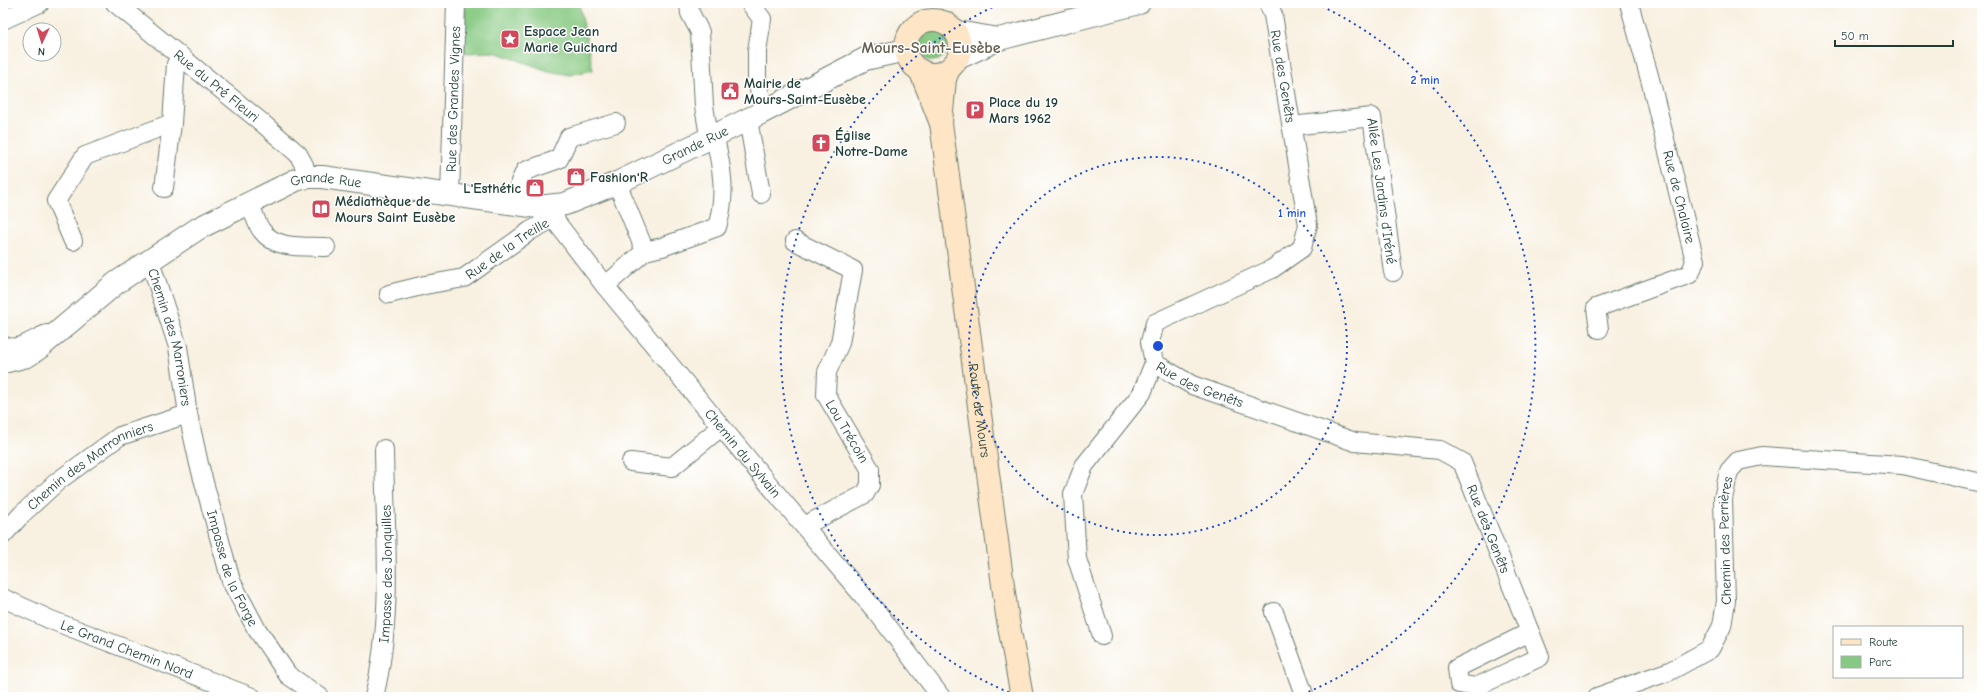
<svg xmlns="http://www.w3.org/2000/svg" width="1985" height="700" viewBox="0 0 1985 700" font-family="'Comic Neue',sans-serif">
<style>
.green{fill:#87c982;stroke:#53835b}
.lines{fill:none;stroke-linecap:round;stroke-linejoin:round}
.minor-casing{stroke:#6b7c70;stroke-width:20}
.tertiary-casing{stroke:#6b7c70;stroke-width:24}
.secondary-casing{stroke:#6b7c70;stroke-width:24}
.minor{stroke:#fff;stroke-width:18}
.tertiary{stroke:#fff;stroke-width:22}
.secondary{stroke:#fde5c5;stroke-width:22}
.ring{fill:none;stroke:#1d4ed8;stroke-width:2;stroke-dasharray:2 4}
.labels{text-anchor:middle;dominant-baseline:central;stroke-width:3;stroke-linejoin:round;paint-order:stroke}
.poi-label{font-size:14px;font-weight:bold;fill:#1f3d34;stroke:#fff;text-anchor:start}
.street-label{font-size:14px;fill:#1f3d34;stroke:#fff}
.quarter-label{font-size:16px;font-weight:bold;fill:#655f4f;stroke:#fff}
.centre{fill:#1d4ed8;stroke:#fff;stroke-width:2}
.ring-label{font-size:12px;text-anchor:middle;font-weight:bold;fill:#1d4ed8;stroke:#fff;stroke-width:3;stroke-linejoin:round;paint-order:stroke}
</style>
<rect width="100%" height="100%" fill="#fff"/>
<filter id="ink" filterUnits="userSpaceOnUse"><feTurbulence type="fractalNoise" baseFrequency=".025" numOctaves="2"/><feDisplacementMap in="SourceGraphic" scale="8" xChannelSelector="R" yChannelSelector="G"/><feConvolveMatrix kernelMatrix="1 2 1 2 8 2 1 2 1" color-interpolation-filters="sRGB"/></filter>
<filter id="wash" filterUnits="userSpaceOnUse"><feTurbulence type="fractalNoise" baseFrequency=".012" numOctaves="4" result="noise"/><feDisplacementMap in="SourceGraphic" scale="16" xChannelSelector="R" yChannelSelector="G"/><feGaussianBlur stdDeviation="0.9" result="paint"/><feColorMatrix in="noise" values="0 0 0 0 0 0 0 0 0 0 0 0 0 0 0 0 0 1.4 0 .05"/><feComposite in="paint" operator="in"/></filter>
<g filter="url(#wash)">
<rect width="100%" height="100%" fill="#f8f0e0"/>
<!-- green -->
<g class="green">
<polygon points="465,3 579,3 593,70 570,75 548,71 495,52 464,53"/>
<circle cx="933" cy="46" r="15"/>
</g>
</g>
<g filter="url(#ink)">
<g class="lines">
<defs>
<g id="minor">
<path id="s1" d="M115,3L260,121L298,154L304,165L307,177"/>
<polyline points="689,3 690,13 700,32 704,106 709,136"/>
<polyline points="750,3 762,19 757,51 757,81 764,111"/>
<path id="s2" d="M1268,3L1273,15L1308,225L1302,248L1272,269L1155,323L1150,342L1154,363L1192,385L1355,442L1440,450L1462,462L1540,657L1476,687L1459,684L1457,668L1530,632"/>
<polyline points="3,20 40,3"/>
<polyline points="748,119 761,194"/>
<path id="s3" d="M1292,126L1372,117L1393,272"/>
<polyline points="164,188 172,123"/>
<path id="s4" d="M450,195L456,3"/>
<path d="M250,202C253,211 256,224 262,231C276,250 305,246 326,247"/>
<polyline points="517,203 520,182 525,171 559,159 569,137 616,123"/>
<path id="s5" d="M551,207L557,223L605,286L781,499L880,616L941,697"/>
<polyline points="73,241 56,201 85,156 172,123 176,64 181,56"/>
<path id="s6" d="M795,241L853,270L840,343L827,372L826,395L870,469V485L865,494L804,526"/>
<path d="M645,251L662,247L717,227C727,194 722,167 714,134"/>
<path id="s7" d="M150,261L178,347L188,414L199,464L231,581L256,628L288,675L320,697"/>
<polyline points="605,286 645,251 617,183"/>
<path id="s8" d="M389,294L425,285L464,278L530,231L554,218"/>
<polyline points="1599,329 1596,308 1690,274 1695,261 1651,83 1629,3"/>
<path d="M3,345C18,353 32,339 47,334"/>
<polyline points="631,462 672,467 721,427"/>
<path id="s9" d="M3,535L22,514L58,481L120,436L188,414"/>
<path id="s10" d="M3,598L51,620L252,697"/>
<polyline points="1274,612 1305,697"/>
<polyline points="1102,636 1077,559 1073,494 1084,466 1142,393 1154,363"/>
<path id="s11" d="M374,697C394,616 385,531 384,449"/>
<path id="s12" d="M1597,697L1670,671L1710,649L1722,626L1726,601L1723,499L1729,471L1738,461L1762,456L1902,465L1982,483"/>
</g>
<g id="tertiary">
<polyline points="957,32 999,39"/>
<polyline points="958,58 999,39 1139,3"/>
<path id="s13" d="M3,362L27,356L39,348L116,283L199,228L296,180L307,177H322L538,207L565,204L617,183L759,114L865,59L906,50"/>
</g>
<g id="secondary">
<circle cx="933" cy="47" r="27"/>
<path id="s14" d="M949,69L945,79L941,123L1007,615L1022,697"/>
<polyline points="920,70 940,121"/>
</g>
</defs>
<!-- minor casing -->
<use href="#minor" class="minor-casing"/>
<!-- tertiary casing -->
<use href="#tertiary" class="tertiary-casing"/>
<!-- secondary casing -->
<use href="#secondary" class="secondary-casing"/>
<!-- minor -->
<use href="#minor" class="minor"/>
<!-- tertiary -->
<use href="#tertiary" class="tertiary"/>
<!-- secondary -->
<use href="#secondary" class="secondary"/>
</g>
</g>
<!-- distance rings -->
<g class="ring">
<circle cx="1158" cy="346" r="189"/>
<path d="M1020 697A377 377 0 0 1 999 4M1317 4A377 377 0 0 1 1296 697"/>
</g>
<!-- icons -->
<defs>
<symbol id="sight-square" viewBox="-11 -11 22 22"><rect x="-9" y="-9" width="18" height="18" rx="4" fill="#d1495b" stroke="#fff"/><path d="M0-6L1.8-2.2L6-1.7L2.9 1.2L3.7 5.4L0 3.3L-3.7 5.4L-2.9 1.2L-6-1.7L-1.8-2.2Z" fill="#fff"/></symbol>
<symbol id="civic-square" viewBox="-11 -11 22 22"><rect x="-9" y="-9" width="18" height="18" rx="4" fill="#d1495b" stroke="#fff"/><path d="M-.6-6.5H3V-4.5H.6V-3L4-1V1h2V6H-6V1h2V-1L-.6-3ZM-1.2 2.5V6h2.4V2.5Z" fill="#fff"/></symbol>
<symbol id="parking-square" viewBox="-11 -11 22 22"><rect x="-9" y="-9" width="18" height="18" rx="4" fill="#d1495b" stroke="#fff"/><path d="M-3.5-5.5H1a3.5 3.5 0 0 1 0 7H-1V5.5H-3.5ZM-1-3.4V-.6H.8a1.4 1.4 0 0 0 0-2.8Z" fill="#fff"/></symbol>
<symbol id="church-square" viewBox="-11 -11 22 22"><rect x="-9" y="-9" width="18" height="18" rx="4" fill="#d1495b" stroke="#fff"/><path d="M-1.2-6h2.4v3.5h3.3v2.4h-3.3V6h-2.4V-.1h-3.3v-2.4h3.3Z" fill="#fff"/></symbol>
<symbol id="shop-square" viewBox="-11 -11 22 22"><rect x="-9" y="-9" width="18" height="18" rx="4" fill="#d1495b" stroke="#fff"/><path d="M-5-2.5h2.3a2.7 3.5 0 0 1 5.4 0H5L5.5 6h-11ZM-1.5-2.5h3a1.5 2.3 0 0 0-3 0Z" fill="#fff"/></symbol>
<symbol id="library-square" viewBox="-11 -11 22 22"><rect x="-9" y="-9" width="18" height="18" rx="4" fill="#d1495b" stroke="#fff"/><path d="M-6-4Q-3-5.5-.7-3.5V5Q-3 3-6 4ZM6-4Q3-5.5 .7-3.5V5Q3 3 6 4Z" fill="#fff"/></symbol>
</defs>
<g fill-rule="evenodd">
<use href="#sight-square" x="499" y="28" width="22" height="22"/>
<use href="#civic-square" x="719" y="80" width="22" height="22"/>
<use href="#parking-square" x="964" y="99" width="22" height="22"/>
<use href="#church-square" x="810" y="132" width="22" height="22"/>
<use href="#shop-square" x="565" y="166" width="22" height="22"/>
<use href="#shop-square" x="524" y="177" width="22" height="22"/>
<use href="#library-square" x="310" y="198" width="22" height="22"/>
</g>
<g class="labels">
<!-- poi labels -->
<g class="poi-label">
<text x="524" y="31">Espace Jean<tspan x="524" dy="16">Marie Guichard</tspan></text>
<text x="744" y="83">Mairie de<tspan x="744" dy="16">Mours-Saint-Eusèbe</tspan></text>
<text x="989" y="102">Place du 19<tspan x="989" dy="16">Mars 1962</tspan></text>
<text x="835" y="135">Église<tspan x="835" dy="16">Notre-Dame</tspan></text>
<text x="590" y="177">Fashion'R</text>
<text x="521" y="188" text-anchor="end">L'Esthétic</text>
<text x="335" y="201">Médiathèque de<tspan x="335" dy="16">Mours Saint Eusèbe</tspan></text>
</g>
<!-- street labels -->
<g class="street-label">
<text stroke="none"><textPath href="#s2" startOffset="75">Rue des Genêts</textPath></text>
<text stroke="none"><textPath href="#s1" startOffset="131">Rue du Pré Fleuri</textPath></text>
<text stroke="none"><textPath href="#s4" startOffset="96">Rue des Grandes Vignes</textPath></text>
<text stroke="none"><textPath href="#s13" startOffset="762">Grande Rue</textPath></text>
<text stroke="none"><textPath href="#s13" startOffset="378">Grande Rue</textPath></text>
<text stroke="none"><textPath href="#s3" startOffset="155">Allée Les Jardins d'Iréné</textPath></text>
<text transform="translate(1679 197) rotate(76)">Rue de Chalaire</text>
<text stroke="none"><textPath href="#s8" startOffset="129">Rue de la Treille</textPath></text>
<text stroke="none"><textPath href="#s7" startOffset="79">Chemin des Marroniers</textPath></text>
<text stroke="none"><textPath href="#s2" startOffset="507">Rue des Genêts</textPath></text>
<text stroke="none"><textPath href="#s14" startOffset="345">Route de Mours</textPath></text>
<text stroke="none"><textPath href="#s6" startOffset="236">Lou Trécoin</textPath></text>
<text stroke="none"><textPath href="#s5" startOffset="313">Chemin du Sylvain</textPath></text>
<text stroke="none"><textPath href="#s9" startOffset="113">Chemin des Marronniers</textPath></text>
<text stroke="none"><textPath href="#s2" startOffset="855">Rue des Genêts</textPath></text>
<text stroke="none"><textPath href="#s12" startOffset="235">Chemin des Perrières</textPath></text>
<text stroke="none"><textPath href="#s7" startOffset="319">Impasse de la Forge</textPath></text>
<text stroke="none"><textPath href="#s11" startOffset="124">Impasse des Jonquilles</textPath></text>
<text stroke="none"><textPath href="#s10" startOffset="134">Le Grand Chemin Nord</textPath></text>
</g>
<!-- quarter labels -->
<g class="quarter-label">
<text x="931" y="48">Mours-Saint-Eusèbe</text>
</g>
</g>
<circle cx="1158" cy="346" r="6" class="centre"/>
<g class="ring-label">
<text x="1425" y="84">2 min</text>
<text x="1292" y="217">1 min</text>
</g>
<!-- margin -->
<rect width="1985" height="700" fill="none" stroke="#fff" stroke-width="16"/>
<!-- legend -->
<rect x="1833" y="626" width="130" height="52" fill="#ffffff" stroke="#a5b1ae"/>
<rect x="1841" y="639" width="20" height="6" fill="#fde5c5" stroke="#a5b1ae"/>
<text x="1869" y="646" font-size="12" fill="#1f3d34">Route</text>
<rect x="1841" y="656" width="20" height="12" fill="#87c982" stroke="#a5b1ae"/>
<text x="1869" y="666" font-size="12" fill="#1f3d34">Parc</text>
<!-- north arrow -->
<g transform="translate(42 42) rotate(184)"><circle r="19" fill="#ffffff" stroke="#a5b1ae"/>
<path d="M0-3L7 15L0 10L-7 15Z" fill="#d1495b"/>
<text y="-6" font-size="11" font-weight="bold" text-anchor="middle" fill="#1f3d34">N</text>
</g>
<!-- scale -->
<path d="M1835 40v6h118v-6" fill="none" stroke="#1f3d34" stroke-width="2"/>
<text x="1841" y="40" font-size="12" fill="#1f3d34" stroke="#ffffff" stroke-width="3" paint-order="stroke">50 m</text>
</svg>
